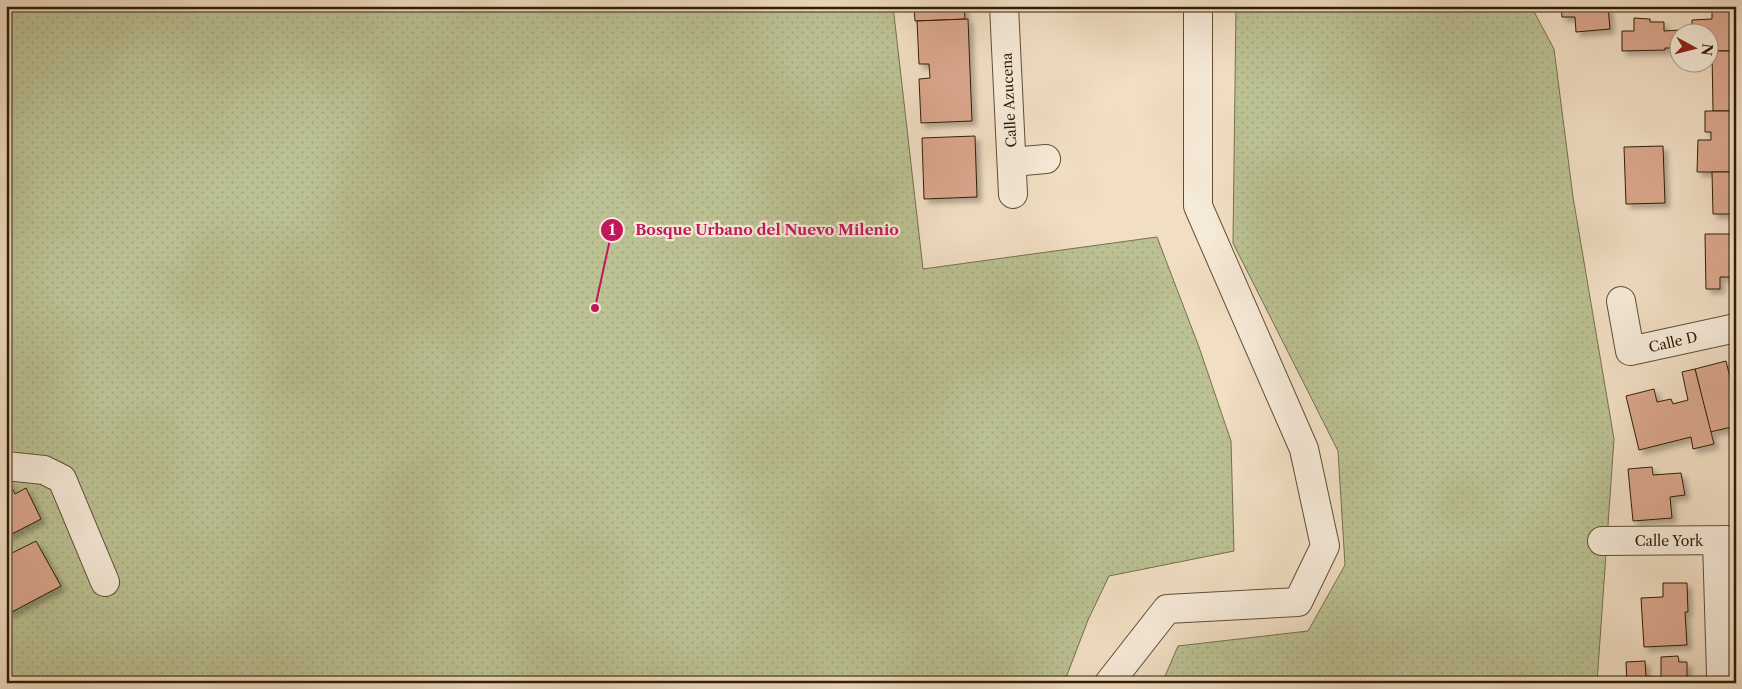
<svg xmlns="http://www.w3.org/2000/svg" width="1742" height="689" viewBox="0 0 1742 689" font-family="'Libre Caslon Text',serif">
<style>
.grass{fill:url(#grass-dots);stroke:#76704c}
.building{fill:#daa68c;stroke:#311e05;filter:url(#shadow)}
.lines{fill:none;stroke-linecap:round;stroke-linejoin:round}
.minor-casing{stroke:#614e34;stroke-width:30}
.minor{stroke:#f6ead8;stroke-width:28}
.labels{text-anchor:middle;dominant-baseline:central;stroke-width:4.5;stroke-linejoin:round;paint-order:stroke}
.street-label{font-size:14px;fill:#311e05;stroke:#f6ead8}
.leader{fill:none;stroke:#c2185b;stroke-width:2}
.callout-dot{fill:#c2185b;stroke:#f6ead8;stroke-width:2}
.mark-label{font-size:15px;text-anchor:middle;font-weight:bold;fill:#fff}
.callout-label{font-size:15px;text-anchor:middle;font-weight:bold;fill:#c2185b;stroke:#f6ead8;stroke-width:4.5;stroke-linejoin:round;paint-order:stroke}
</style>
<defs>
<pattern id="grass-dots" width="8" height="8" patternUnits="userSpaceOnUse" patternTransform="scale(1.25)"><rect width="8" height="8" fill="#bbc193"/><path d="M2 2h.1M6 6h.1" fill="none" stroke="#a1a57d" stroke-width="1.8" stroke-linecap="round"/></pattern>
<filter id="shadow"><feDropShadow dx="4.5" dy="4.5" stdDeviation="2.5" flood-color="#0004"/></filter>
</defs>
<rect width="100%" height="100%" fill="#f1dec3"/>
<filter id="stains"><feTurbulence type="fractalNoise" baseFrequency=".004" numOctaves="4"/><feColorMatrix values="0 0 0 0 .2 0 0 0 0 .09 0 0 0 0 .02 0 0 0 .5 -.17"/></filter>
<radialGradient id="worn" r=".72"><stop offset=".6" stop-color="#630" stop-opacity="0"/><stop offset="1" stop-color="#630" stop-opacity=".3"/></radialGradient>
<!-- grass -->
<g class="grass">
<polygon points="6,6 893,6 923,269 1157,237 1199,347 1231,441 1234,551 1109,576 1088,620 1064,683 6,683"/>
<polygon points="1236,6 1531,6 1554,49 1573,197 1614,439 1597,683 1162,683 1178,646 1308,631 1345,565 1338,451 1233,243"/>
</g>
<!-- building -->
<g class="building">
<polygon points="914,6 964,6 965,19 915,21"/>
<polygon points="1561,6 1608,6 1610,29 1576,32 1575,17 1562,17"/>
<polygon points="1712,6 1736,6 1736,51 1710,51 1710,32 1680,32 1680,30 1692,30 1692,20 1712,19"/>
<polygon points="1634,18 1650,19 1650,22 1664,22 1664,31 1680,30 1680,51 1673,51 1673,48 1665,48 1665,50 1622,51 1622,31 1634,31"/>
<polygon points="968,19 972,121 921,123 919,79 930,78 929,64 919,64 917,21"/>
<polygon points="1712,51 1736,51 1736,111 1713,111"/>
<polygon points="1705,111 1736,111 1736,172 1697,172 1698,140 1711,140 1711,132 1705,132"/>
<polygon points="975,136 977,197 924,199 922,138"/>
<polygon points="1663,146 1665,203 1626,204 1624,147"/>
<polygon points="1712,172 1736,172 1736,214 1713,214"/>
<polygon points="1735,223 1736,223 1736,277 1720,277 1720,289 1706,289 1705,234 1736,234"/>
<polygon points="1726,361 1733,390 1736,389 1736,426 1710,432 1695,369"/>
<polygon points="1695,369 1714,444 1693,449 1691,437 1639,450 1626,396 1654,389 1657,402 1671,399 1673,404 1688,400 1682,372"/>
<polygon points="1652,467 1653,475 1681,473 1685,495 1670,497 1672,518 1633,521 1628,469"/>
<polygon points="6,477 15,494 26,488 41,519 6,537"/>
<polygon points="36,541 61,586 8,614 6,611 6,556"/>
<polygon points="1663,583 1687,583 1688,612 1685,612 1687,645 1644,647 1641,598 1663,597"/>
<polygon points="1678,656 1679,662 1687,662 1687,683 1627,683 1626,662 1645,661 1646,677 1661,677 1661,657"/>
</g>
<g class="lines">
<defs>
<g id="minor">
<polyline points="1004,6 1013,194"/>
<polyline points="1012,162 1046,159"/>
<polyline points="1621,301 1630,351 1736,328"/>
<polyline points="6,466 44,470 62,479 105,582"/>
<polyline points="1602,541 1736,540"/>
<polyline points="1717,541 1721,674"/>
<polyline points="1109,683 1167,609 1298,602 1325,546 1304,449 1198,206 1198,6"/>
</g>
</defs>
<!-- minor casing -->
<use href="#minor" class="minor-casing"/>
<!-- minor -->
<use href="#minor" class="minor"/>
</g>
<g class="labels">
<!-- street labels -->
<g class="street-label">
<text transform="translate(1009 100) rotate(-93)">Calle Azucena</text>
<text transform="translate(1673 342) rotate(-13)">Calle D</text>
<text x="1669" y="541">Calle York</text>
</g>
</g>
<!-- callouts -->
<path class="leader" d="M595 308L612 230"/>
<g class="callout-dot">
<circle cx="595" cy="308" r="5"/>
<circle cx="612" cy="230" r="12"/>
</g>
<g class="mark-label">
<text x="612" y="235">1</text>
</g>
<g class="callout-label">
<text x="767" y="235">Bosque Urbano del Nuevo Milenio</text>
</g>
<!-- margin -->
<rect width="1742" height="689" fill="none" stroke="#f1dec3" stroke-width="25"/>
<rect x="8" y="8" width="1727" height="674" fill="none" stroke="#311e05" stroke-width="2.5"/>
<rect x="12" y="12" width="1717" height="664" fill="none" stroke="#311e05"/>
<!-- north arrow -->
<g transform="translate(1694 48) rotate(97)"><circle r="24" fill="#f6ead8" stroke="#a79884"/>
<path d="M0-4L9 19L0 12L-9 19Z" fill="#8f2418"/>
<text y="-8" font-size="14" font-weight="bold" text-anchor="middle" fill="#311e05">N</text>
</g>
<rect width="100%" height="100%" filter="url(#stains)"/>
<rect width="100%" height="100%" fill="url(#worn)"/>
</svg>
